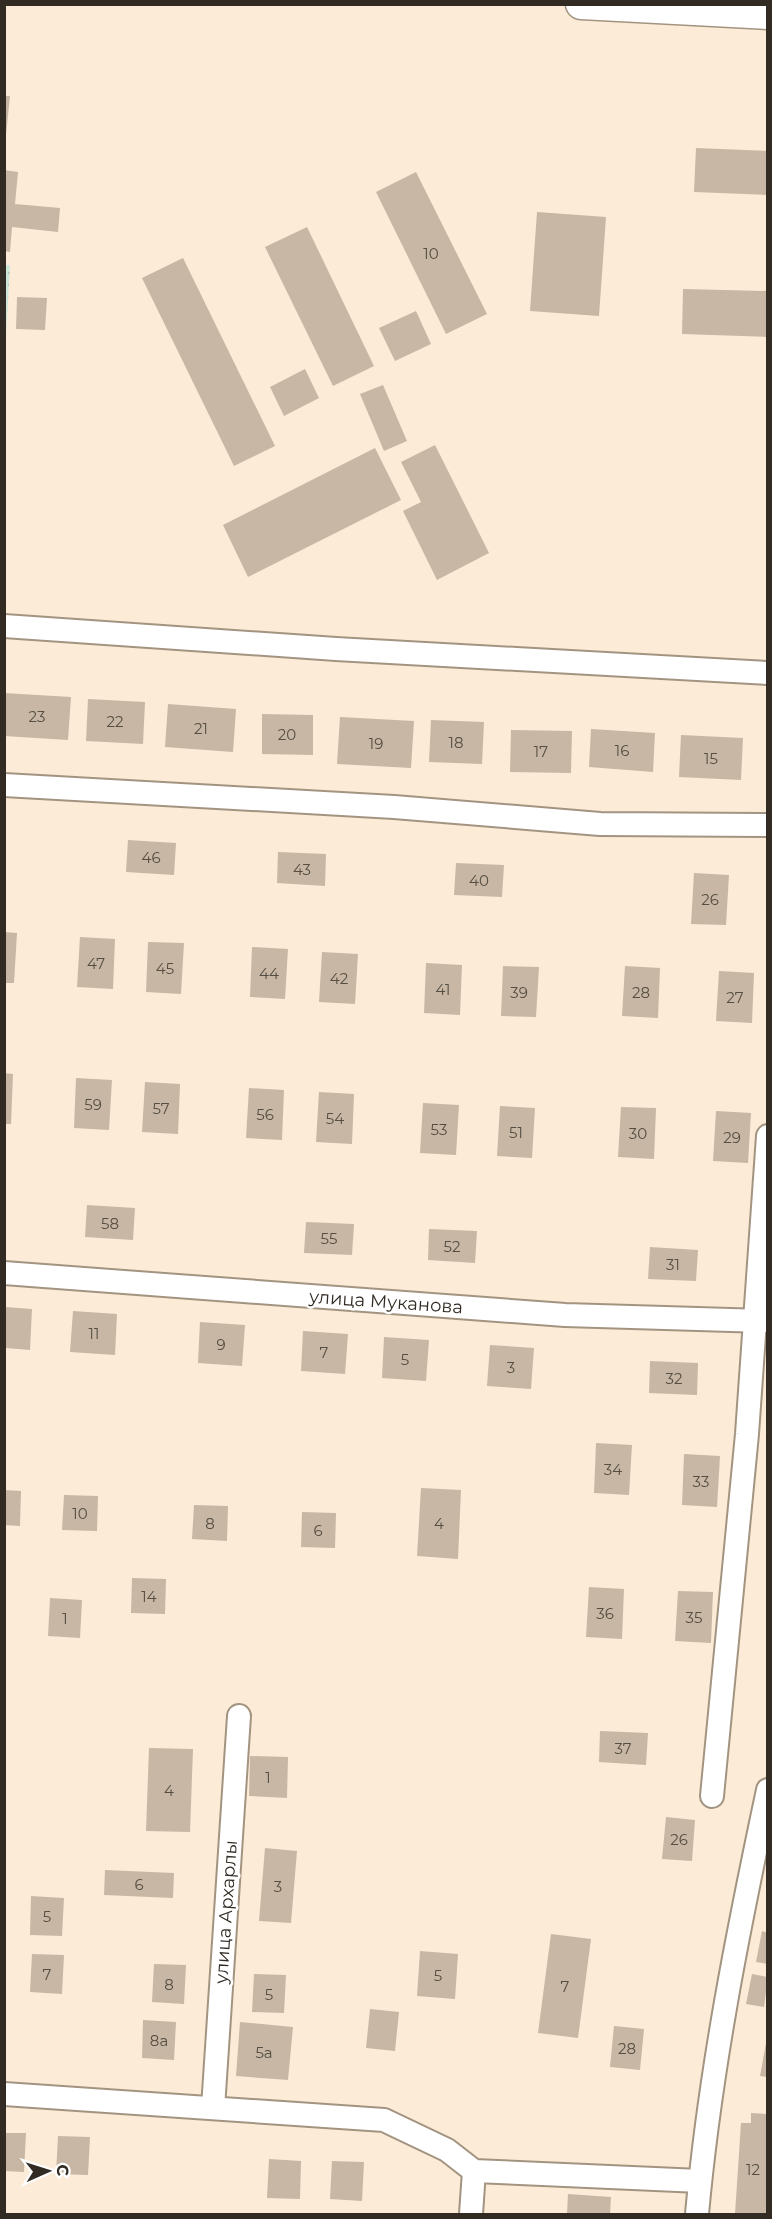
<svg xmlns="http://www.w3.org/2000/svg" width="772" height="2219" viewBox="0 0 772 2219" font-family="Montserrat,sans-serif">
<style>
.grass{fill:url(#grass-dots)}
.building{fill:#c7b7a4}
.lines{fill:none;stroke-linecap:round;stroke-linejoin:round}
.minor-casing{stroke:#a39481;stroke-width:26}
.major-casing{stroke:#a39481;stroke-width:33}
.minor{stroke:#fff;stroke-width:22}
.major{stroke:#fff;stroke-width:30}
.labels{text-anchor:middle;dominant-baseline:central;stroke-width:5;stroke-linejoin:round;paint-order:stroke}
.number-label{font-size:15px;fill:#564e43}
.street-label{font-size:18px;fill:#312b23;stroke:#fff}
</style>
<defs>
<pattern id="grass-dots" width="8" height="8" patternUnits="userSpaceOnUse" patternTransform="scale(1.5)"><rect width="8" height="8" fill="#cde6da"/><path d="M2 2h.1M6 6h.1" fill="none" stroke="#b0c5bb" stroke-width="1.8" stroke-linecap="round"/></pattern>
</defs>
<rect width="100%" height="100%" fill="#fcebd7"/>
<!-- grass -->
<polygon class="grass" points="5,265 10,265 5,355 4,265"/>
<!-- building -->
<g class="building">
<polygon points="4,96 10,96 6,135 4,135"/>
<polygon points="696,148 768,151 768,195 694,192"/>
<polygon points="4,170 18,172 15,204 60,208 58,232 12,227 10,252 4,251"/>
<polygon points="416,172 487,314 446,334 376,192"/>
<polygon points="537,212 606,217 599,316 530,311"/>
<polygon points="307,227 374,366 333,386 265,247"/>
<polygon points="183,258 275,446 234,466 142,278"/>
<polygon points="683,289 768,291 768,337 682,334"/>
<polygon points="17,297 47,298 45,330 16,329"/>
<polygon points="416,311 431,344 395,361 379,328"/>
<polygon points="305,369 319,398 284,416 270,387"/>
<polygon points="383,385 407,441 384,451 360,394"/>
<polygon points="435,445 489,553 437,580 403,511 421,502 401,462"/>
<polygon points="375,448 401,500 248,577 223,525"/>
<polygon points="4,693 71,697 68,740 4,736"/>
<polygon points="88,699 145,702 143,744 86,741"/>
<polygon points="168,704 236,709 233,752 165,747"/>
<polygon points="262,714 313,715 313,755 262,754"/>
<polygon points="340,717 414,721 411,768 337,764"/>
<polygon points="431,720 484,722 482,764 429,762"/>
<polygon points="591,729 655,733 653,772 589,767"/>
<polygon points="511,730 572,731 571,773 510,772"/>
<polygon points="681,735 743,738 741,780 679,777"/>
<polygon points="128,840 176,843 174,875 126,872"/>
<polygon points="278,852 326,854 325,886 277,883"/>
<polygon points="456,863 504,865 502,897 454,895"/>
<polygon points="694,873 729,875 726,925 691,924"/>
<polygon points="4,932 17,933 14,983 4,983"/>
<polygon points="80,937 115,939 113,989 77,987"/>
<polygon points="148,942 184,943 181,994 146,992"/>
<polygon points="252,947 288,949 285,999 250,997"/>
<polygon points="322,952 358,954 355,1004 319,1002"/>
<polygon points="426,963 462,965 460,1015 424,1013"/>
<polygon points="503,966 539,967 536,1017 501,1016"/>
<polygon points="625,966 660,968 658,1018 622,1016"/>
<polygon points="719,971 754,973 752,1023 716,1021"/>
<polygon points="4,1073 13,1074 11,1124 4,1124"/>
<polygon points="76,1078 112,1080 109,1130 74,1128"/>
<polygon points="145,1082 180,1084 178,1134 142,1132"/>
<polygon points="249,1088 284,1090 282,1140 246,1138"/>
<polygon points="319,1092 354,1094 352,1144 316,1142"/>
<polygon points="423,1103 459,1105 456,1155 420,1153"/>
<polygon points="500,1106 535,1108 532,1158 497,1156"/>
<polygon points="621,1107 656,1108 654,1159 618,1157"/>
<polygon points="716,1111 751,1113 748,1163 713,1161"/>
<polygon points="87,1205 135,1208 133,1240 85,1237"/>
<polygon points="306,1222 354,1224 352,1255 304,1253"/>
<polygon points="429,1229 477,1231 475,1263 428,1260"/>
<polygon points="650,1247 698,1250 696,1281 648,1279"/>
<polygon points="5,1307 32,1309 30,1350 5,1348"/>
<polygon points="73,1311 117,1314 115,1355 70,1352"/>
<polygon points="200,1322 245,1325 242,1366 198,1363"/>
<polygon points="303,1331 348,1334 345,1374 301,1371"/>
<polygon points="384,1337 429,1340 426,1381 382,1378"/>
<polygon points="490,1345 534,1348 531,1389 487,1386"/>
<polygon points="650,1361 698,1363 697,1395 649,1393"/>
<polygon points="596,1443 632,1445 629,1495 594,1493"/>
<polygon points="684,1454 720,1456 717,1507 682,1505"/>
<polygon points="421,1488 461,1490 458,1559 417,1556"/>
<polygon points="4,1490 21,1491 20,1526 4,1525"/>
<polygon points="64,1495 98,1496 97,1531 62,1530"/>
<polygon points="194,1505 228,1506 227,1541 192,1539"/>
<polygon points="302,1512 336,1513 335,1548 301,1547"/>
<polygon points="132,1578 166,1579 165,1614 131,1613"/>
<polygon points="589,1587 624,1589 622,1639 586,1637"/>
<polygon points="678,1591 713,1592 711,1643 675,1641"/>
<polygon points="50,1598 82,1600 80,1638 48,1636"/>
<polygon points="600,1731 648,1733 646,1765 599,1762"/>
<polygon points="149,1748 193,1749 190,1832 146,1831"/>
<polygon points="250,1756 288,1757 287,1798 249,1796"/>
<polygon points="666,1817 695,1820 692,1861 662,1859"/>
<polygon points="265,1848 297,1851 291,1923 259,1921"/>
<polygon points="105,1870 174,1873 173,1898 104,1895"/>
<polygon points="31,1896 64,1898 62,1936 30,1935"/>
<polygon points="762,1931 768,1933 768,1964 756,1962"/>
<polygon points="551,1934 591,1939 578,2038 538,2033"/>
<polygon points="420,1951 458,1954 455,1999 417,1996"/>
<polygon points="32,1954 64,1955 62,1994 30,1992"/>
<polygon points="154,1964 186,1965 184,2004 152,2002"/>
<polygon points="254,1974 286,1975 284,2013 252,2012"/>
<polygon points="752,1974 768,1977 764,2007 746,2004"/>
<polygon points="370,2009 399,2012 395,2051 366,2048"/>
<polygon points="143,2020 176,2022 174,2060 142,2058"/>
<polygon points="240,2022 293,2027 288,2080 236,2076"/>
<polygon points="614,2026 644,2029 640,2070 610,2067"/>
<polygon points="766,2043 768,2043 768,2077 760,2076"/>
<polygon points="751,2113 767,2114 768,2214 735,2214 741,2123 751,2123"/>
<polygon points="4,2133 26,2133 24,2172 4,2171"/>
<polygon points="58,2136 90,2137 88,2175 56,2174"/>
<polygon points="269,2159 301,2161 300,2199 267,2198"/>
<polygon points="332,2161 364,2162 362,2201 330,2199"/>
<polygon points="568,2194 611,2197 610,2214 567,2214"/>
</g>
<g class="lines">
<defs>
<g id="minor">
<polyline points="4,626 336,649 768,673"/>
<polyline points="4,785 394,807 600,824 768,825"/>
<polyline points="4,1273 565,1315 768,1321"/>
<polyline points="712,1796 747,1434 768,1136"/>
<polyline points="4,2094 384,2120 447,2150 474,2171 700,2181"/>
<polyline points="213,2108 239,1716"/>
<polyline points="471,2214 474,2171"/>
<path d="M697,2214C710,2071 738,1931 768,1790"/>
</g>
<polyline id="major" points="581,4 768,14"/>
</defs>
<!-- minor casing -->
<use href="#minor" class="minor-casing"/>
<!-- major casing -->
<use href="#major" class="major-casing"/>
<!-- minor -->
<use href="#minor" class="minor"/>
<!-- major -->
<use href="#major" class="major"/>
</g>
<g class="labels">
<!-- number labels -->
<g class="number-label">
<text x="431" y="253">10</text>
<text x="37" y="716">23</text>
<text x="115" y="721">22</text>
<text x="201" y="728">21</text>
<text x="287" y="734">20</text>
<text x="456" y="742">18</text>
<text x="376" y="743">19</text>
<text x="622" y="750">16</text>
<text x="541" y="751">17</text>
<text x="711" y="758">15</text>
<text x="151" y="857">46</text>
<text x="302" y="869">43</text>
<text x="479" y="880">40</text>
<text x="710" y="899">26</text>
<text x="96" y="963">47</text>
<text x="165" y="968">45</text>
<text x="269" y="973">44</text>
<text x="339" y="978">42</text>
<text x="443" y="989">41</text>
<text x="519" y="992">39</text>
<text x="641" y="992">28</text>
<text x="735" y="997">27</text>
<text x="93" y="1104">59</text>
<text x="161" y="1108">57</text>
<text x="265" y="1114">56</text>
<text x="335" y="1118">54</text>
<text x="439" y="1129">53</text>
<text x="516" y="1132">51</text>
<text x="638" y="1133">30</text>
<text x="732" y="1137">29</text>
<text x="110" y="1223">58</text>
<text x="329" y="1238">55</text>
<text x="452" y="1246">52</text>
<text x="673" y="1264">31</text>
<text x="94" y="1333">11</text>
<text x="221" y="1344">9</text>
<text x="324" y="1352">7</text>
<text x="405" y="1359">5</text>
<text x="511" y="1367">3</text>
<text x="674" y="1378">32</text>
<text x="613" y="1469">34</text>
<text x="701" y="1481">33</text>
<text x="80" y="1513">10</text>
<text x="210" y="1523">8</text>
<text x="439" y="1523">4</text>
<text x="318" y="1530">6</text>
<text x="149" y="1596">14</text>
<text x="605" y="1613">36</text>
<text x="694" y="1617">35</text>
<text x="65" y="1618">1</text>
<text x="623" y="1748">37</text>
<text x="268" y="1777">1</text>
<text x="169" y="1790">4</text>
<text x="679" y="1839">26</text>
<text x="139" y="1884">6</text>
<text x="278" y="1886">3</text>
<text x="47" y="1916">5</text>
<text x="47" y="1974">7</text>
<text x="438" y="1975">5</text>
<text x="169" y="1984">8</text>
<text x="565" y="1986">7</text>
<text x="269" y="1994">5</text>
<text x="159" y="2040">8а</text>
<text x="627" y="2048">28</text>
<text x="264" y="2052">5а</text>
<text x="753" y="2169">12</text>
</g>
<!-- street labels -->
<g class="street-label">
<text transform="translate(386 1302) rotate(4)">улица Муканова</text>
<text transform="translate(226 1912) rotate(-86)">улица Архарлы</text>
</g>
</g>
<!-- border -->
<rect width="772" height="2219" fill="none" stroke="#312b23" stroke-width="12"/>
<!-- north arrow -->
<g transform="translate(48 2171) rotate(87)" stroke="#ffffff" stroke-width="4.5" paint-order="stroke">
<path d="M0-4.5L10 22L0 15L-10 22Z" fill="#312b23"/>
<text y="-9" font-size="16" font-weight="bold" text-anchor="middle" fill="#312b23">С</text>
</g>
</svg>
